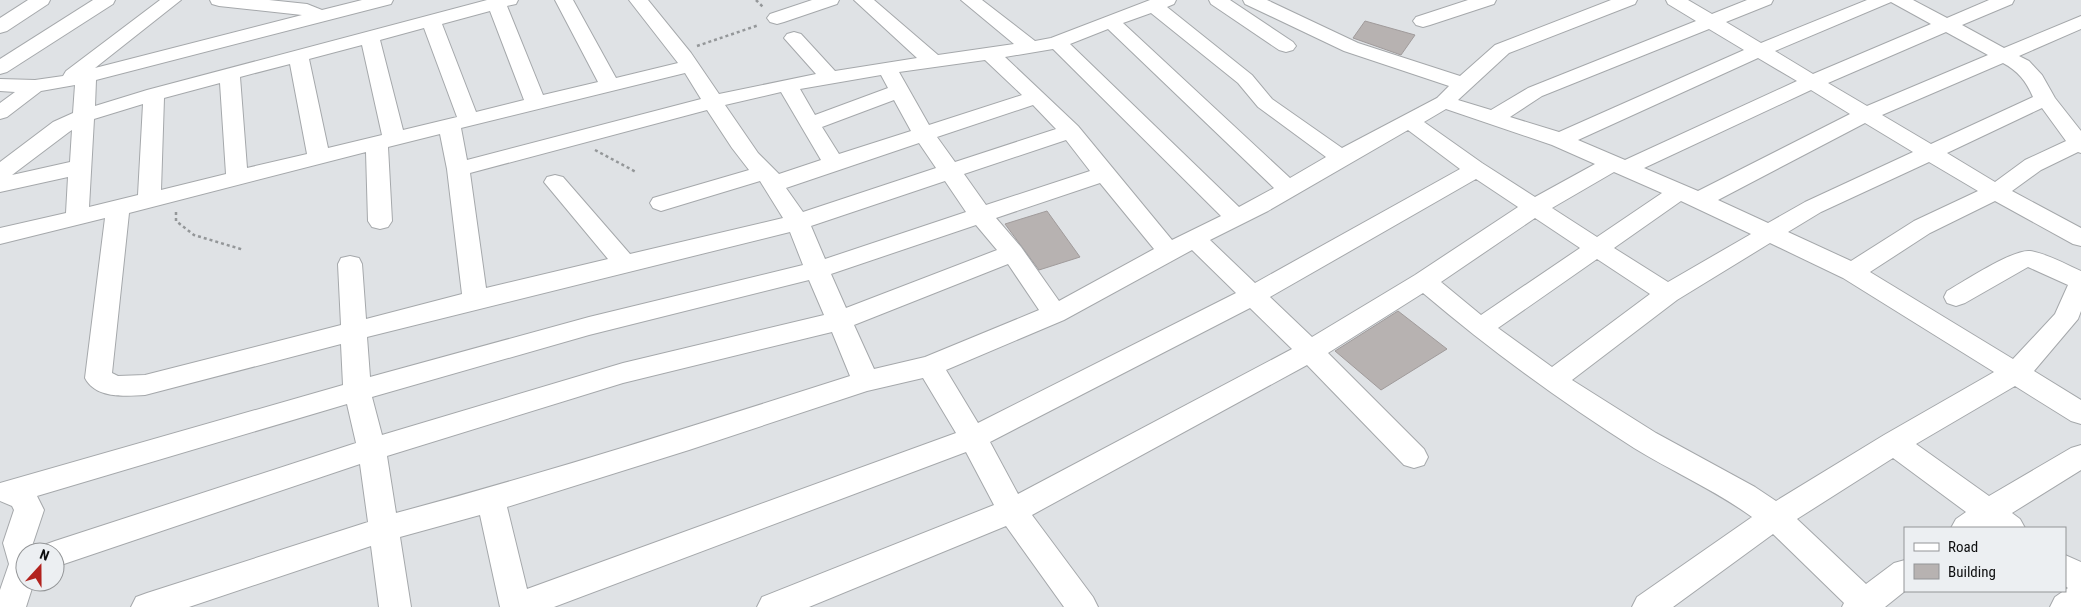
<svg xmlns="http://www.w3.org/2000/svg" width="2081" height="607" viewBox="0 0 2081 607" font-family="'Roboto Condensed',sans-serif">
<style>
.building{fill:#b7b2b1;stroke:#a09b9b}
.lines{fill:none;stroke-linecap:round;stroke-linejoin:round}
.minor-casing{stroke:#a5a8ab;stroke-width:2}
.path{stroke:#949799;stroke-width:2.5;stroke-dasharray:3 3;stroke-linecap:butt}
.minor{fill:#fff;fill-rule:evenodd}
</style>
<rect width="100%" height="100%" fill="#dfe2e5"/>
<!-- building -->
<g class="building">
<polygon points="1365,21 1415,35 1401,55 1353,38"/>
<polygon points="1047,211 1080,257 1039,270 1005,224"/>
<polygon points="1398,311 1447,349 1381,390 1335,351"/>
</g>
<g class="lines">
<defs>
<g id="minor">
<polygon points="28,0 50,0 48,4 7,31 0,33 0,18"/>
<polygon points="93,0 115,0 113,4 7,72 0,74 0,59"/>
<path d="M160,0H181L95,68L302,15L219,6L212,4L210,0H269L307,4L322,10L362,0H393L391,4L96,80L95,106L147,90L487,0H518L516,4L507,6L543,95L598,82L555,0H573L616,78L678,63L629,0H648L691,53L719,94L816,74L784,38L787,34L794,32L801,34L835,71L917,58L854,0H874L938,55L1014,44L961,0H982L1035,41L1051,38L1150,0H1176L1174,4L1167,7L1252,75L1272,99L1342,148L1437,98L1449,86L1344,51L1245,4L1243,0H1267L1358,43L1460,76L1495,45L1611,0H1637L1635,4L1509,53L1458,100L1491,110L1528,88L1696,21L1668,4L1666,0H1688L1712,14L1747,0H1773L1771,4L1726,22L1761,43L1867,0H1913L1947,18L1989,0H2014L2012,4L1962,25L2004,48L2081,16V29L2019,56L2029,61L2042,75L2055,98L2081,131V153L2078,152L2041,170L2012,191L2081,228V246L2073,244L1995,201L1930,233L1870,272L2013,359L2055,314L2068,285L2028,267L1965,303L1956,306L1947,303L1944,297L1947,291C1965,281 2013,249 2030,251C2048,254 2065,264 2081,271V311L2078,319L2034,371L2081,400V424L2071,421L2015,386L1916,444L1989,496L2071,448L2081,445V470L2012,513L2020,519L2025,528H1951L1956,519L1966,512L1893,458L1797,519L1866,584L1894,563L1905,560V591L1885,607H1842L1844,603L1773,534L1673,607H1632L1637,597L1752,517C1715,490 1673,472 1634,448C1560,401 1490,350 1423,293L1328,353L1424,449L1428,457L1424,465L1414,468L1404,465L1307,365L1032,515L1093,597L1098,607H1064L1006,526L809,607H757L762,597L994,505L966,452L554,607H500L480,515L400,537L411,607H379L371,546L189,607H131L136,597L147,593L368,522L360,464L55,567V552H41L44,545L55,541L356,443L347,404L37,496L44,510L33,543L36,552H25V582H34L26,607H0V590L9,564L3,543L14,510L12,506L0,501V483L343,385L341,344L145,395C125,396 96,399 85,378L105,218L0,244V228L66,213L68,177L0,192V162L53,122L73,113L75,85L41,91L7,117L0,119V103L15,92L0,91V79L35,80L63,76L66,71ZM1891,2L1931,24L1813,74L1775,51ZM490,11L524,100L476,112L442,24ZM1151,13L1238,83L1258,107L1326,157L1290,178L1123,23ZM424,28L457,117L403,130L380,40ZM1108,29L1274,188L1239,207L1070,44ZM1709,29L1744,50L1559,132L1510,117L1542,96ZM1946,32L1988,55L1867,106L1828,83ZM362,45L382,135L328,148L309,59ZM1053,49L1221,216L1172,240L1078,126L1005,57ZM1758,58L1797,81L1625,160L1578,140ZM985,60L1022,95L929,125L899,72ZM2003,63C2018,71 2026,81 2033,97L1931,144L1882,115ZM290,64L307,154L247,168L240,77ZM685,73L701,99L467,160L461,128ZM881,75L888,88L815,115L800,89ZM220,83L226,174L161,190L164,98ZM1811,90L1850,114L1698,191L1644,168ZM781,92L821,160L779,174L758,153L725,105ZM894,100L911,131L839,154L822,127ZM143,104L138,195L89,207L94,119ZM1033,105L1056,129L955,162L937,137ZM2042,108L2066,141L2025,160L1995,182L1947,153ZM1446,109L1552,145L1595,164L1535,197L1482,163L1424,122ZM707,110L732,148L749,170L653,198L650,203L653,208L661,211L760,181L783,218L630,254L563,177L555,175L547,177L544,182L608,259L486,288L470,173ZM1865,123L1913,152L1805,202L1768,223L1718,200ZM72,130L70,162L12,175L69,132ZM1408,130L1460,169L1255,283L1210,240L1268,211ZM440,134L447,169L462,294L366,319L362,264L359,258L350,256L341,258L338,264L341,325L145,375L118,376L112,373L129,213L366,152L368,221L372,227L380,229L388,227L392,221L388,147ZM1066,140L1090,171L986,205L964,174ZM919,143L936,168L803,212L786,188ZM1929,162L1978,191L1914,221L1851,261L1788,232L1821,212ZM1614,172L1662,193L1597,237L1552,208ZM1476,179L1518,207L1415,275L1312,337L1270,297ZM945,181L966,212L825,259L811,226ZM1100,183L1154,249L1059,301L1021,247L996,218ZM1681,201L1751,234L1668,282L1614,248ZM1535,218L1580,248L1481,315L1441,282ZM976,225L997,250L846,308L831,274ZM790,232L803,265L589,317L370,377L367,337ZM1770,243L1843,278L1994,372L1884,435L1776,501L1755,487L1656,433L1572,380L1677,300ZM1192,250L1236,293L978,423L946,370L1064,320ZM1597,259L1650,294L1552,367L1498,328ZM1008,264L1039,310L925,357L874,369L854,325ZM809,280L824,315L623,363L382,435L372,397L589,335ZM1250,308L1292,349L1018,494L990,442ZM832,332L850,376C700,424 549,472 396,513L387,456L623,383ZM923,378L956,433L527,589L507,507L689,450L867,391Z"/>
<polygon points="812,0 839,0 837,4 784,22 777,24 770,22 767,18 770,14"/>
<polygon points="1209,0 1230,0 1293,42 1296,46 1293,50 1286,52 1279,50 1211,4"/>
<polygon points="1468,0 1496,0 1494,4 1430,25 1423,27 1416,25 1413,21 1416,17"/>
<polygon points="2065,555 2081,562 2081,607 2050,607 2055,597 2068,588 2065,586"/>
</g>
</defs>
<!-- minor casing -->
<use href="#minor" class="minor-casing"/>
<!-- path -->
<g class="path">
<polyline points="756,0 763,7"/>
<polyline points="697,46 759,25"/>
<polyline points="595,150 636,172"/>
<polyline points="176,212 176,221 194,235 244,250"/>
</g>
<!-- minor -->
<use href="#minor" class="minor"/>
</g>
<!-- legend -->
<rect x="1904" y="527" width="162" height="65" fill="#eceff2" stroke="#939597"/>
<rect x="1914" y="543" width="25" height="8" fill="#ffffff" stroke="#939597"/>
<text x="1948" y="552" font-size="15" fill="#0d0e0f">Road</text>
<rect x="1914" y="564" width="25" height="15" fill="#b7b2b1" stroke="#939597"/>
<text x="1948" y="577" font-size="15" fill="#0d0e0f">Building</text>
<!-- north arrow -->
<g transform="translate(40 567) rotate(21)"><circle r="24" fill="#eceff2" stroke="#939597"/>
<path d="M0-4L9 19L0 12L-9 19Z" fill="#b2221e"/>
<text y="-8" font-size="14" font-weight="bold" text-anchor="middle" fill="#0d0e0f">N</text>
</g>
</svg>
